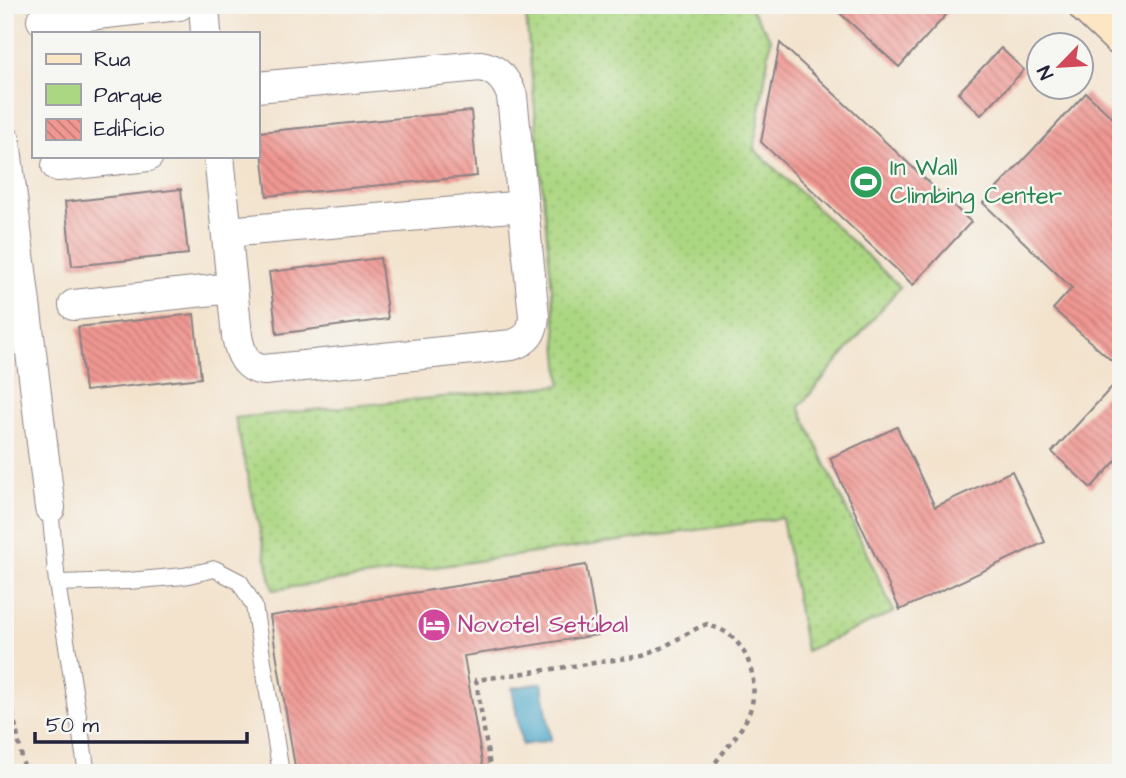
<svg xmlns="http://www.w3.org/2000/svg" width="1126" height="778" viewBox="0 0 1126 778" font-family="'Architects Daughter',sans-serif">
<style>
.green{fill:url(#green-dots);stroke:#677c5e;stroke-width:2}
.water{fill:#49a5c7;stroke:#366481;stroke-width:2}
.building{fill:url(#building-back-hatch)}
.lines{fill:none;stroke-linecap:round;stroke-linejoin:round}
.service-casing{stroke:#8a8284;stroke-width:18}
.minor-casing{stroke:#8a8284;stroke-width:32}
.secondary-casing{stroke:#8a8284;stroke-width:41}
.path{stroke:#8a8284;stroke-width:4.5;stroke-dasharray:5 5;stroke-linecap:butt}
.service{stroke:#fff;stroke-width:16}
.minor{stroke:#fff;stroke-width:30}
.secondary{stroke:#fce6c4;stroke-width:38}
.labels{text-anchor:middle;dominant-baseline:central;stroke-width:5;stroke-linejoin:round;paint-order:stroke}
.leisure-label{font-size:24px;fill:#27864d;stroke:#f6f6f2;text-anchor:start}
.hotel-label{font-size:24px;fill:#b23c85;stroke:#f6f6f2;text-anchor:start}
</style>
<defs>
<pattern id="green-dots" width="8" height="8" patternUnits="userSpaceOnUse" patternTransform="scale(1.75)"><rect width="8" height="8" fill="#acd782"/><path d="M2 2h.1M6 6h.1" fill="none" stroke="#94b871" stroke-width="1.8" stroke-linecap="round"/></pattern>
<pattern id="building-back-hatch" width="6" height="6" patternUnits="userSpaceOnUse" patternTransform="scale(1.75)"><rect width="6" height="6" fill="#f09792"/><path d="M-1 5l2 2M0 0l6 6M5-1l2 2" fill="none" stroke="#c27b78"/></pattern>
</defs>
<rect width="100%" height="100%" fill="#f6f6f2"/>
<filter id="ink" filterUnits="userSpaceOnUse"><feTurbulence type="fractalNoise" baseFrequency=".0143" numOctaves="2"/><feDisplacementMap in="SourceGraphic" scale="14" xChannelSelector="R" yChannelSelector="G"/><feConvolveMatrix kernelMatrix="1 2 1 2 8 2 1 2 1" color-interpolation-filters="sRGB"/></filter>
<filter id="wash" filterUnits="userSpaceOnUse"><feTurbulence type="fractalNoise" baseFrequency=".00686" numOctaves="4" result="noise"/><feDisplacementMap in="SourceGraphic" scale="28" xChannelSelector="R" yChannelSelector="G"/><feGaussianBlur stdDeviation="1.57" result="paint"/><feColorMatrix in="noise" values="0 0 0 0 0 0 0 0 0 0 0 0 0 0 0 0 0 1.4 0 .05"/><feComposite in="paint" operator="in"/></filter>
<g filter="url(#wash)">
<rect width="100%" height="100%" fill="#f3e3cd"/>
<!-- green -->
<polygon class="green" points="525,5 748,5 771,39 754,149 900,287 799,407 894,612 806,651 782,518 273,590 235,418 561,385"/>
<!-- water -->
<polygon class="water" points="542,683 551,740 522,745 512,688"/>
<g id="blocks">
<!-- building -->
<g class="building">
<polygon points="831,5 955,5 899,67"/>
<polygon points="780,43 971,222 913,285 761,142"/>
<polygon points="1001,48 1024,70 981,115 958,93"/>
<polygon points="1086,93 1121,126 1121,369 1053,309 1072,288 983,203"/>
<polygon points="471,111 477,176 267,196 260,132"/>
<polygon points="181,189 188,254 72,266 65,202"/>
<polygon points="380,258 388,319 277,334 269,272"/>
<polygon points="194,314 201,378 85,391 78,327"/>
<polygon points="1121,377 1121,455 1091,488 1052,452"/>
<polygon points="897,427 935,507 1012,471 1045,542 900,610 830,458"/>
<polygon points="586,565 598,635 464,656 484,773 296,773 270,616"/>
</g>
</g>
</g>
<g filter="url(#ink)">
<use href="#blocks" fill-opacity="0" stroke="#8a8284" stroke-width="2"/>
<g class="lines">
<defs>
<g id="service">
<polyline points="50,508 57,583 87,773"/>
<polyline points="57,583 128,581 184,576 215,569 240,582 254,606 281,773"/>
</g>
<g id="minor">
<polyline points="204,5 206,33"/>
<polyline points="42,20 179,5"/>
<polyline points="5,140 50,508"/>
<path d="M219,156L237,336C240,352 245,368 264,370L512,345C528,340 533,332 534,316L512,96C507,81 497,68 480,66L257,87"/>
<polyline points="57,166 148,156"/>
<polyline points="227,232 523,206"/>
<polyline points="74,305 232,288"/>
</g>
<polyline id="secondary" points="1087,5 1121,37"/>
</defs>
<!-- service casing -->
<use href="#service" class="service-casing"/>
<!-- minor casing -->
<use href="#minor" class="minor-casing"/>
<!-- secondary casing -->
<use href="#secondary" class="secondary-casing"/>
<!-- path -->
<g class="path">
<polyline points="5,674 25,773"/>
<path d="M491,773L476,680L642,656C665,649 684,633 707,624C713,627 721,629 727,633C753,652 761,692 746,720C735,740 720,755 708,773"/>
</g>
<!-- service -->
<use href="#service" class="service"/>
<!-- minor -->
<use href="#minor" class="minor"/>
<!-- secondary -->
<use href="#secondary" class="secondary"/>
</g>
</g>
<!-- icons -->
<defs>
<symbol id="stadium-disc" viewBox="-11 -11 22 22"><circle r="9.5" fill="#2e9e5b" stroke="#f6f6f2"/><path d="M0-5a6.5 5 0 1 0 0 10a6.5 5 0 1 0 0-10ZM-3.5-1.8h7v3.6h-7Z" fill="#fff"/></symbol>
<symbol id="hotel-disc" viewBox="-11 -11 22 22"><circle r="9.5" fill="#d1479c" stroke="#f6f6f2"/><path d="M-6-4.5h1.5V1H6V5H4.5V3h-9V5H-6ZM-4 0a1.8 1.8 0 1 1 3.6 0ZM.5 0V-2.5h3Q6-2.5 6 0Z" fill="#fff"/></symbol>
</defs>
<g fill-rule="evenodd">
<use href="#stadium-disc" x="847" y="163" width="38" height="38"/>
<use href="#hotel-disc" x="415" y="606" width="38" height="38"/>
</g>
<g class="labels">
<!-- leisure labels -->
<g class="leisure-label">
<text x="890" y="168">In Wall<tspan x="890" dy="28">Climbing Center</tspan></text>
</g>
<!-- hotel labels -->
<g class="hotel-label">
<text x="458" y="625">Novotel Setúbal</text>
</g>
</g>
<!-- margin -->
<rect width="1126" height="778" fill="none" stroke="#f6f6f2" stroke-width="28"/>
<!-- legend -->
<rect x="32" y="32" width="228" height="126" fill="#f6f6f2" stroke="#a1a1a9" stroke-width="2"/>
<rect x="46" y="54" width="35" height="10" fill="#fce6c4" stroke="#a1a1a9" stroke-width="2"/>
<text x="94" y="66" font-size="21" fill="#22223b">Rua</text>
<rect x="46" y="84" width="35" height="21" fill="#acd782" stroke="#a1a1a9" stroke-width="2"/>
<text x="94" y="102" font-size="21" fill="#22223b">Parque</text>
<rect x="46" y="119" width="35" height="21" fill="url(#building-back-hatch)" stroke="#a1a1a9" stroke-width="2"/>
<text x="94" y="136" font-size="21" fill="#22223b">Edifício</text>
<!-- north arrow -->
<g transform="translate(1060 66) rotate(245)"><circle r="33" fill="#f6f6f2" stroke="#a1a1a9" stroke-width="2"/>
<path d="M0-5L12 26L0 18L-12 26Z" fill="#d1495b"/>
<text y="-10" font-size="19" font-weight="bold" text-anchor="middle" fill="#22223b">N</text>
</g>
<!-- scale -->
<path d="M35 732v10h212v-10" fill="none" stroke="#22223b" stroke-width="3.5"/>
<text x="46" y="732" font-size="21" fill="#22223b" stroke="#f6f6f2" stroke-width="5" paint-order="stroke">50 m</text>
</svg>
